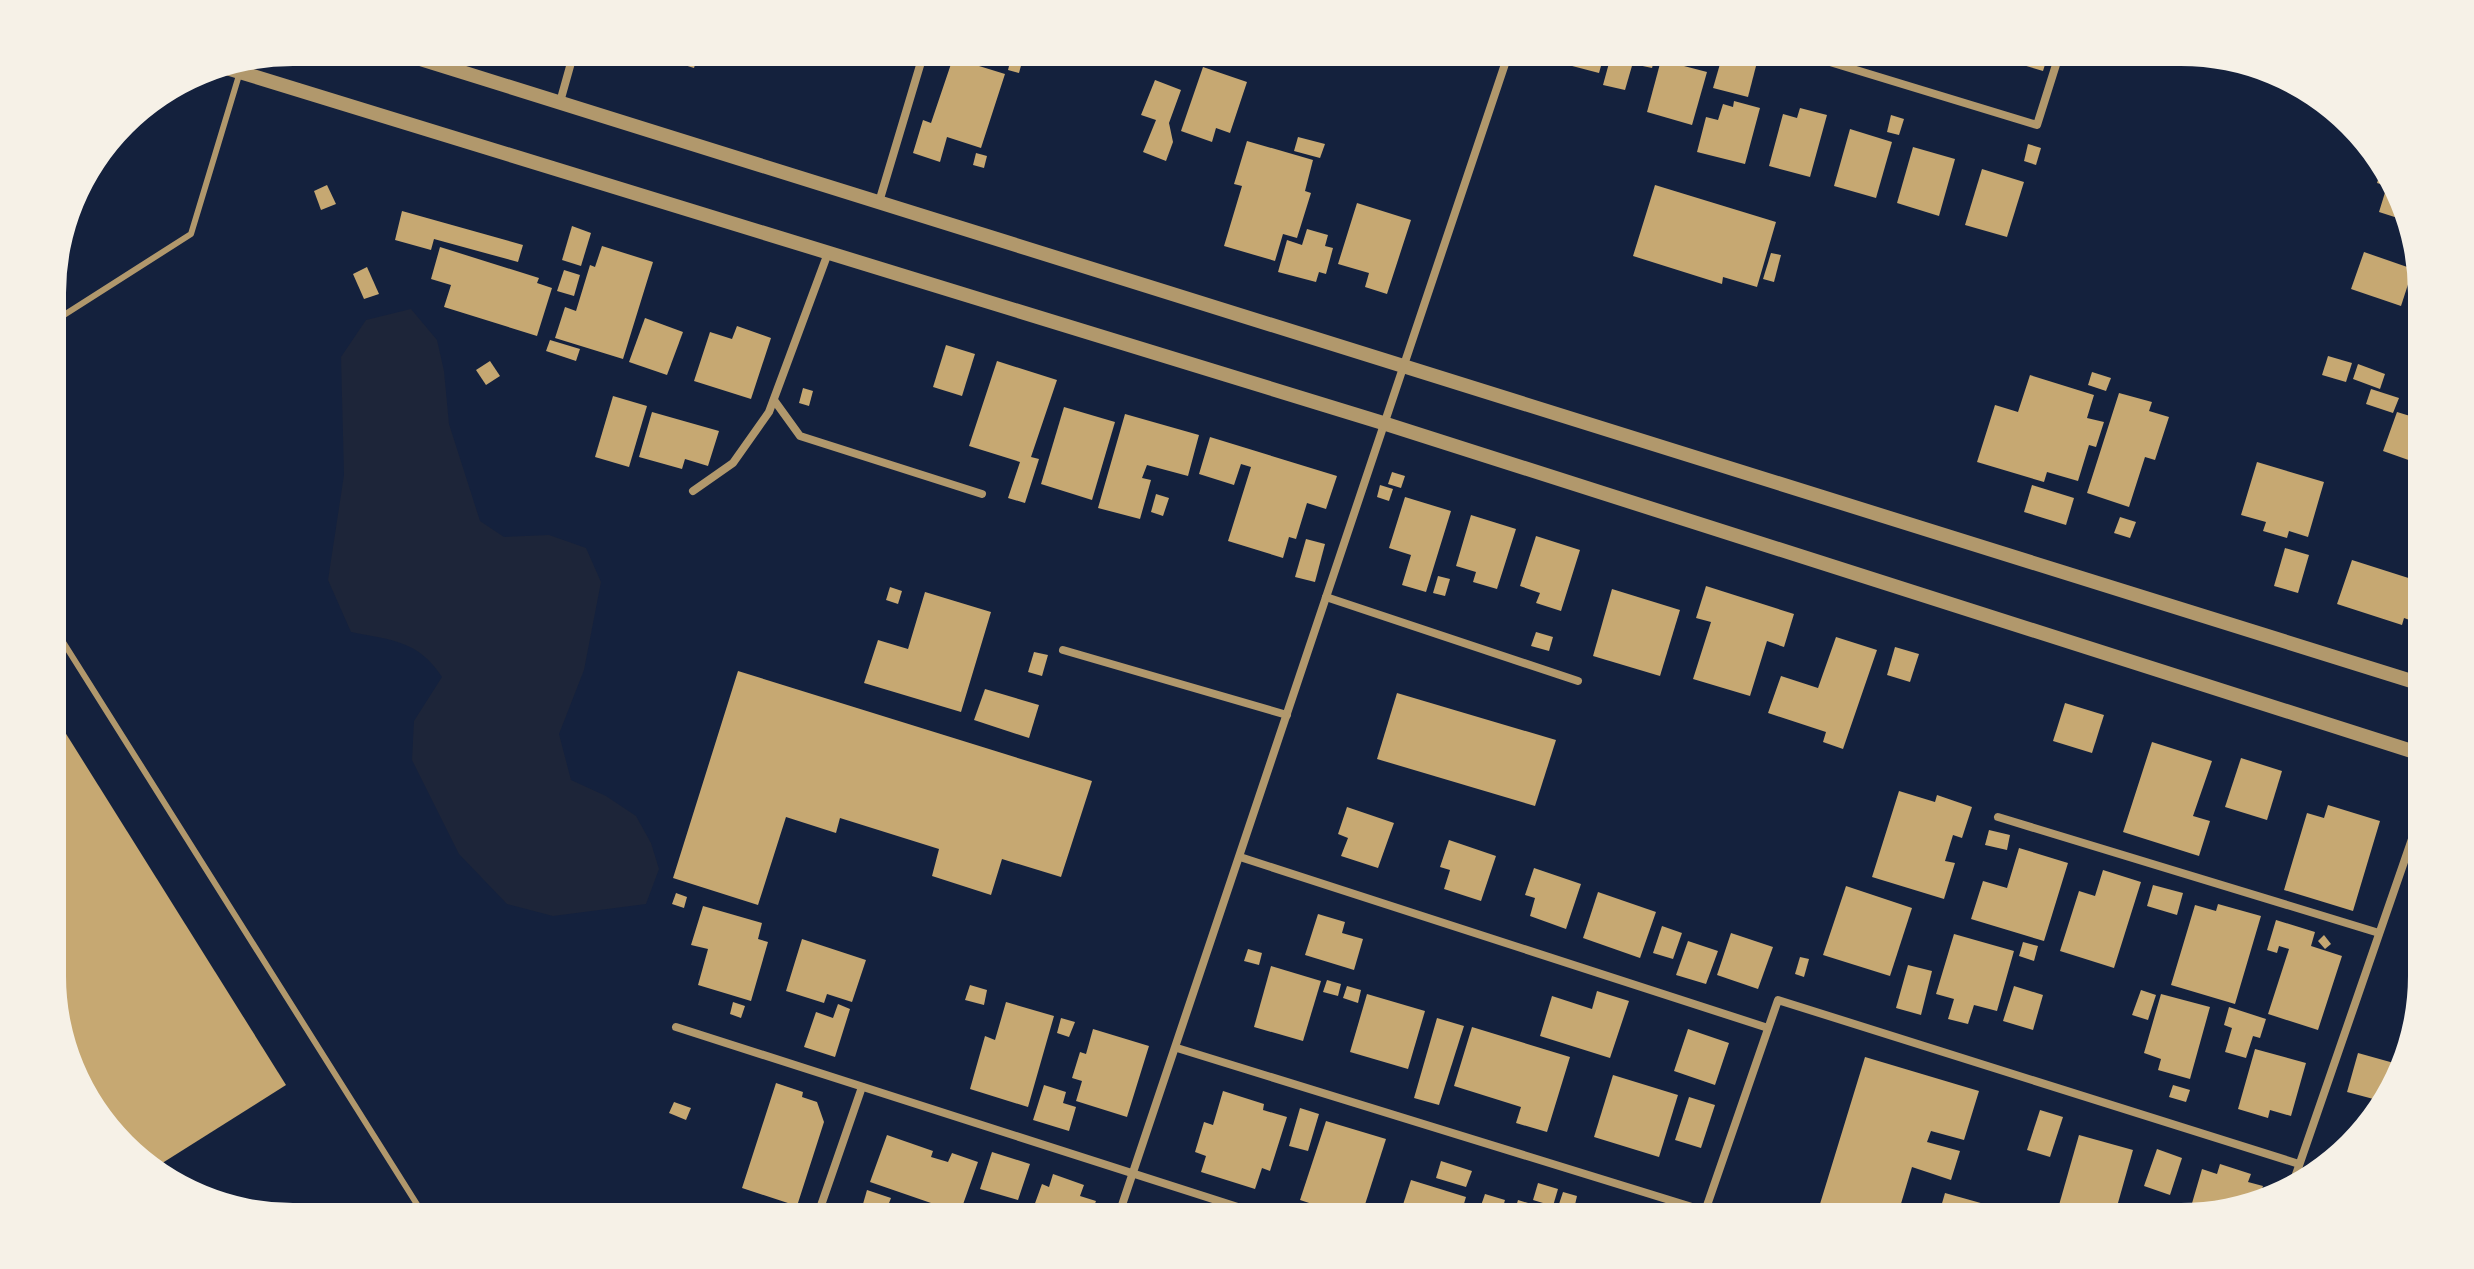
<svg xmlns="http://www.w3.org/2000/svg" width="2474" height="1269" viewBox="0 0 2474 1269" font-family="'Nunito Sans',sans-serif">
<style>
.green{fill:#1d2539}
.building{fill:#c6a872}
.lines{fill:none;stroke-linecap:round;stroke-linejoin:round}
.service{stroke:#b1986c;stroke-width:6}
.minor{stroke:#b1986c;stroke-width:8}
.tertiary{stroke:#b1986c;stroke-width:14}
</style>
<rect width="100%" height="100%" fill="#14213d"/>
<!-- green -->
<path class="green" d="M411,309L437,340L444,371L449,424L480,521L504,537L549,535L586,548L601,582L584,670L559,734L571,780L606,796L636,816L651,843L659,869L646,904L553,916L507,904L459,854L412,760L414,721L442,677C418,640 391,640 351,632L328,580L344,475L341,357L366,320Z"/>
<!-- building -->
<g class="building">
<polygon points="679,52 699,52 694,68 675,62"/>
<polygon points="1556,52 1605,52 1599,73 1553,61"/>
<polygon points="1612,52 1636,52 1625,90 1603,85"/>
<polygon points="1642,52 1679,52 1677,59 1656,54 1652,68 1638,65"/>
<polygon points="1979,52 2049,52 2043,71"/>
<polygon points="1722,57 1756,66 1748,97 1713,88"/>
<polygon points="953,58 1005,74 981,148 947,137 940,162 913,153 923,120 931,123"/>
<polygon points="1011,58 1022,62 1019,73 1008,70"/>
<polygon points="1661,60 1707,72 1692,125 1647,112"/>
<polygon points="1203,67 1247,82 1230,133 1216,128 1212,142 1181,131"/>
<polygon points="1155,80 1181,90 1169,123 1173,142 1166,161 1143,152 1156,120 1141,115"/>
<polygon points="1734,101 1760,108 1745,164 1697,152 1706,117 1718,120 1723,104 1733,107"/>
<polygon points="1800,108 1827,115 1810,177 1769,166 1783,114 1797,118"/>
<polygon points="1891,115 1904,119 1899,135 1887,132"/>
<polygon points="1850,129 1892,142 1876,198 1834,186"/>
<polygon points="1298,137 1325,144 1320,158 1294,151"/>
<polygon points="1247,141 1313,160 1305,191 1311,193 1297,238 1283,234 1275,261 1224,246 1242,186 1234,184"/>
<polygon points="2028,144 2041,148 2036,165 2024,161"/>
<polygon points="1913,147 1955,159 1939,216 1897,203"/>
<polygon points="976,153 987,156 984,168 973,165"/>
<polygon points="2383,164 2399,205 2404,220 2379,212 2387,186 2377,183"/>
<polygon points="1982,169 2024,182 2007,237 1965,225"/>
<polygon points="327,185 336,204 321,210 314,191"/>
<polygon points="1655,185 1776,222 1757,287 1723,277 1722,284 1633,256"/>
<polygon points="1357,203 1411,220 1387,294 1365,287 1369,273 1338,264"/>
<polygon points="402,211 523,245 518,262 434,239 431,250 395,240"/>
<polygon points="572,226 591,233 581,266 562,260"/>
<polygon points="1307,229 1328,235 1325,246 1333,248 1326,274 1319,272 1316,282 1278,272 1287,240 1302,245"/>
<polygon points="602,246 653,262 623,359 555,338 565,307 576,311 590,265 595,267"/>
<polygon points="440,247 539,278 537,283 552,288 537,336 444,307 451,285 431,279"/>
<polygon points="2364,252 2413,269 2401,306 2351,289"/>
<polygon points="1771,253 1781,255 1774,282 1763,279"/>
<polygon points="367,267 379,294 364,299 353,274"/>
<polygon points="564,270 580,275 574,296 557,291"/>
<polygon points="645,318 683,332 667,375 629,362"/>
<polygon points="737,326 771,338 751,399 694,381 710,332 732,339"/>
<polygon points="550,340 580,349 576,361 546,351"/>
<polygon points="946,345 975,354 962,396 933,387"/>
<polygon points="2328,356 2352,363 2346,382 2322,375"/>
<polygon points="490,361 500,376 486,385 476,370"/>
<polygon points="997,361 1057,380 1031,457 1039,459 1025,503 1008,498 1020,462 969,446"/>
<polygon points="2358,364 2385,374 2380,389 2353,379"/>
<polygon points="2092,372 2111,378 2106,391 2088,385"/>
<polygon points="2030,375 2094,395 2087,418 2104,422 2096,447 2089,445 2078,481 2047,472 2044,482 1977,462 1995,405 2018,412"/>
<polygon points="2415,385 2420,387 2420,404 2410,400"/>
<polygon points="803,388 813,391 809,406 799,403"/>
<polygon points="2371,389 2399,398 2393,413 2366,404"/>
<polygon points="2119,393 2152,402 2149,411 2169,417 2155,460 2145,457 2129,507 2087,493"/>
<polygon points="613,396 647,406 629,467 595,457"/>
<polygon points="1064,407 1115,422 1092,500 1041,484"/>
<polygon points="652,412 719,431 708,466 685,459 682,469 639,457"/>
<polygon points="2397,412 2420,419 2421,488 2410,485 2417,463 2383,451"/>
<polygon points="1125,414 1199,435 1188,476 1147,465 1142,478 1151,480 1140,519 1098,508"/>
<polygon points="1210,437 1337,476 1326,509 1307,503 1296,539 1289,537 1283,558 1228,541 1251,467 1241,464 1234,485 1199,474"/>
<polygon points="2257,462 2324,482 2308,537 2289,531 2287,538 2263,531 2266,522 2241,515"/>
<polygon points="1392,472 1405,476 1401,488 1388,484"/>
<polygon points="1380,485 1393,489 1389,501 1377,497"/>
<polygon points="2032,485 2074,498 2066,525 2024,512"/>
<polygon points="1156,494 1169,498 1163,516 1151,512"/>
<polygon points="1405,497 1451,511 1426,592 1402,585 1411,555 1389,548"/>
<polygon points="1471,515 1516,529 1497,589 1473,582 1476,572 1456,566"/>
<polygon points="2120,517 2136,522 2130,538 2114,533"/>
<polygon points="1536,536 1580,550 1561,611 1536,603 1540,593 1520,586"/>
<polygon points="1306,539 1325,544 1315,582 1295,577"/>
<polygon points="2285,548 2309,555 2298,593 2274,586"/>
<polygon points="2352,560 2421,582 2421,624 2404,618 2402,625 2337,604"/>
<polygon points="1438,576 1450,579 1445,596 1433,593"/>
<polygon points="1706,586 1794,614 1784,647 1767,641 1750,696 1693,679 1711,622 1696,618"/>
<polygon points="890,587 902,591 898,604 886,600"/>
<polygon points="1612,589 1680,610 1660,676 1593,656"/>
<polygon points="925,592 991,612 961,712 864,683 878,640 908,649"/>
<polygon points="1536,632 1553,637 1549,651 1531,646"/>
<polygon points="1836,637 1877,650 1843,749 1823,742 1826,732 1768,713 1781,676 1818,688"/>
<polygon points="1895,647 1919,654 1910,682 1887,675"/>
<polygon points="1034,652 1048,655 1042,676 1028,672"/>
<polygon points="738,671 1092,781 1061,877 1002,859 991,895 932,876 939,849 840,818 836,833 786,817 758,905 673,878"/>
<polygon points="985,689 1039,705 1029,738 974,720"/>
<polygon points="1397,693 1556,740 1535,806 1377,759"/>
<polygon points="2065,703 2104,715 2092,753 2053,741"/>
<polygon points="53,713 286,1085 156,1167 102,1122 54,1008"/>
<polygon points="2152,742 2212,761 2193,816 2210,821 2199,856 2123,832"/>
<polygon points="2241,758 2282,771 2267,820 2225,807"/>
<polygon points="1899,791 1935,802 1937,795 1972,807 1962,838 1953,835 1945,861 1955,863 1944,899 1872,877"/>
<polygon points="2328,805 2380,821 2353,911 2284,890 2307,813 2324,818"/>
<polygon points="1347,807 1394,823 1378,868 1341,856 1348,838 1338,834"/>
<polygon points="1989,830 2010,835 2007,850 1985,845"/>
<polygon points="1449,840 1496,856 1481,901 1444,889 1450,870 1440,867"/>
<polygon points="2019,848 2068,863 2044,941 1971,919 1983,881 2007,888"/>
<polygon points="1534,868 1581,884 1566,929 1530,916 1535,898 1525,895"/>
<polygon points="2103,870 2141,882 2114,968 2060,951 2079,891 2095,896"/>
<polygon points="2153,885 2183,893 2177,915 2147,906"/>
<polygon points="1846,886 1912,908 1890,976 1823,955"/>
<polygon points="1598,892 1656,912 1640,958 1583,938"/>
<polygon points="676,893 687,897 684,908 672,904"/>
<polygon points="2218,904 2261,916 2235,1004 2171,985 2195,905 2216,911"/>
<polygon points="703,906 762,923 758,939 768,942 751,1001 698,985 708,949 691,945"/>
<polygon points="1318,914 1345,922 1342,933 1363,939 1354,970 1305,955"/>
<polygon points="2276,920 2315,932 2311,946 2342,956 2318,1030 2268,1014 2289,949 2279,946 2277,953 2267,950"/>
<polygon points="1662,926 1682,933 1673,959 1653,953"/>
<polygon points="2421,931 2422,931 2422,955 2415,953"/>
<polygon points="1731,933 1773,947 1758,989 1717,975"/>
<polygon points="1954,934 2014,951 1997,1011 1974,1005 1968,1024 1948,1019 1954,999 1936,994"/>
<polygon points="2324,935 2331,944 2325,949 2318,941"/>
<polygon points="802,939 866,960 852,1002 827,994 824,1003 786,991"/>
<polygon points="1688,941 1718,951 1706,984 1676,975"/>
<polygon points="2023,942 2038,946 2034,961 2019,956"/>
<polygon points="1248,949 1262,953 1259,965 1244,961"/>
<polygon points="1800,957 1809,959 1804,977 1795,974"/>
<polygon points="1908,965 1932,971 1921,1015 1896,1008"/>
<polygon points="1271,966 1321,981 1303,1041 1254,1027"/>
<polygon points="1327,980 1341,984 1338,996 1323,992"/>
<polygon points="970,985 987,990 984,1005 965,1000"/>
<polygon points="1347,986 1361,990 1358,1003 1343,998"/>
<polygon points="2014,986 2043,995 2033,1030 2003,1021"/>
<polygon points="2141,990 2156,995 2148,1020 2132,1015"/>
<polygon points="1597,991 1629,1001 1610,1058 1540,1036 1552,996 1592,1009"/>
<polygon points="1367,994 1425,1011 1408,1069 1350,1052"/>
<polygon points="2161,994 2210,1007 2190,1079 2158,1070 2161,1059 2144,1053"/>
<polygon points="733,1002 745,1006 741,1018 730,1014"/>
<polygon points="1006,1002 1054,1016 1028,1107 970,1089 985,1036 995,1040"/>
<polygon points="838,1004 850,1009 835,1057 804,1047 816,1012 833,1018"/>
<polygon points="2229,1007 2266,1019 2260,1038 2253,1036 2246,1058 2225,1052 2232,1028 2224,1025"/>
<polygon points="2409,1011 2413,1013 2410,1029 2404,1027"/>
<polygon points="1061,1018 1075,1022 1069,1037 1057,1033"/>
<polygon points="1437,1018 1464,1026 1439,1105 1414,1098"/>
<polygon points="1472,1027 1570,1057 1547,1132 1516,1123 1521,1107 1454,1086"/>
<polygon points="1093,1029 1149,1046 1127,1117 1076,1101 1082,1081 1072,1078 1080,1052 1086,1054"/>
<polygon points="1688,1029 1729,1043 1715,1085 1674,1071"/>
<polygon points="2255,1049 2306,1063 2291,1116 2270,1110 2268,1118 2238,1109"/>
<polygon points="2358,1053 2401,1065 2397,1082 2381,1101 2347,1092"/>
<polygon points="1865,1057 1979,1091 1964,1140 1931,1131 1927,1142 1960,1151 1951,1180 1912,1167 1897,1217 1816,1217"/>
<polygon points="1613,1075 1678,1095 1659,1157 1594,1137"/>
<polygon points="776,1083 803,1092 802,1097 817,1102 824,1122 797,1206 742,1188"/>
<polygon points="1044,1085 1066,1092 1063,1103 1076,1107 1069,1131 1033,1120"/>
<polygon points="2173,1085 2190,1090 2186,1102 2169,1097"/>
<polygon points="1223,1091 1264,1104 1263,1110 1287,1117 1270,1171 1262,1168 1255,1189 1201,1172 1206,1156 1195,1152 1204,1122 1213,1125"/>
<polygon points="1689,1097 1715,1105 1701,1148 1675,1140"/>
<polygon points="674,1102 691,1108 686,1120 669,1113"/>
<polygon points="1300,1108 1319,1114 1308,1151 1289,1146"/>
<polygon points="2040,1110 2063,1117 2050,1157 2027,1150"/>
<polygon points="1326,1121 1386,1139 1361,1217 1352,1217 1300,1200"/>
<polygon points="887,1135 933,1151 931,1157 948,1162 952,1153 978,1162 960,1213 870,1182"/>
<polygon points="2079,1135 2133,1150 2114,1217 2073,1217 2057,1212"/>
<polygon points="2157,1149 2182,1158 2170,1195 2144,1186"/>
<polygon points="992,1152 1030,1164 1018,1200 980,1189"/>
<polygon points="1441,1161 1472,1171 1466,1187 1436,1178"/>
<polygon points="2220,1164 2251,1174 2248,1182 2263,1186 2260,1195 2196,1217 2188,1217 2202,1169 2217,1174"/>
<polygon points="1053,1174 1084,1185 1080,1196 1096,1201 1090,1217 1030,1217 1042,1184 1049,1187"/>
<polygon points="1411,1180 1466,1197 1460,1217 1399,1217"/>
<polygon points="1538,1183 1558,1189 1553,1206 1533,1200"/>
<polygon points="867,1190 891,1198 886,1211 863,1204"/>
<polygon points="1563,1192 1577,1196 1574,1209 1559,1204"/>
<polygon points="1945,1193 1995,1207 1992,1217 1938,1217"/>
<polygon points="1485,1194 1505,1200 1500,1217 1477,1217"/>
<polygon points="1518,1200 1570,1216 1569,1217 1513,1217"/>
<polygon points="902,1206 931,1216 931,1217 898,1217"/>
<polygon points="1164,1209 1185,1216 1184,1217 1161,1217"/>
<polygon points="1005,1210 1019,1214 1019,1217 1003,1217"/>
</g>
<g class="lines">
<!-- service -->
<g class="service">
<polyline points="53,322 191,234 243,62"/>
<polyline points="53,626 425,1217"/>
</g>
<!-- minor -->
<g class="minor">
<polyline points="1797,52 2037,125 2060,52"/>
<polyline points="560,102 574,52"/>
<polyline points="879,202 924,52"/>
<polyline points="774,400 800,436 982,494"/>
<polyline points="693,491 733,463 769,412 828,253"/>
<polyline points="1326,597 1578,681"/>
<polyline points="1063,650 1287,715"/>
<polyline points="1998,817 2379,933"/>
<polyline points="1240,857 1768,1028"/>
<polyline points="676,1027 1269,1217"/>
<polyline points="1177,1048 1705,1211"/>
<polyline points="2293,1183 2422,810"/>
<polyline points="817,1217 862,1087"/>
<polyline points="1118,1217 1509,52"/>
<polyline points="1703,1217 1778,1000 2299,1164"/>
</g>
<!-- tertiary -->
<g class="tertiary">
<polyline points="398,52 2421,684"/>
<polyline points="220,66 1383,423 2421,754"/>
</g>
</g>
<!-- crop -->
<path d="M0 0H2474V1269H0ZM293 66H2181A227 227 0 0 1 2408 293V976A227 227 0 0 1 2181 1203H293A227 227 0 0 1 66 976V293A227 227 0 0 1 293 66Z" fill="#f6f1e7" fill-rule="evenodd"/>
</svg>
